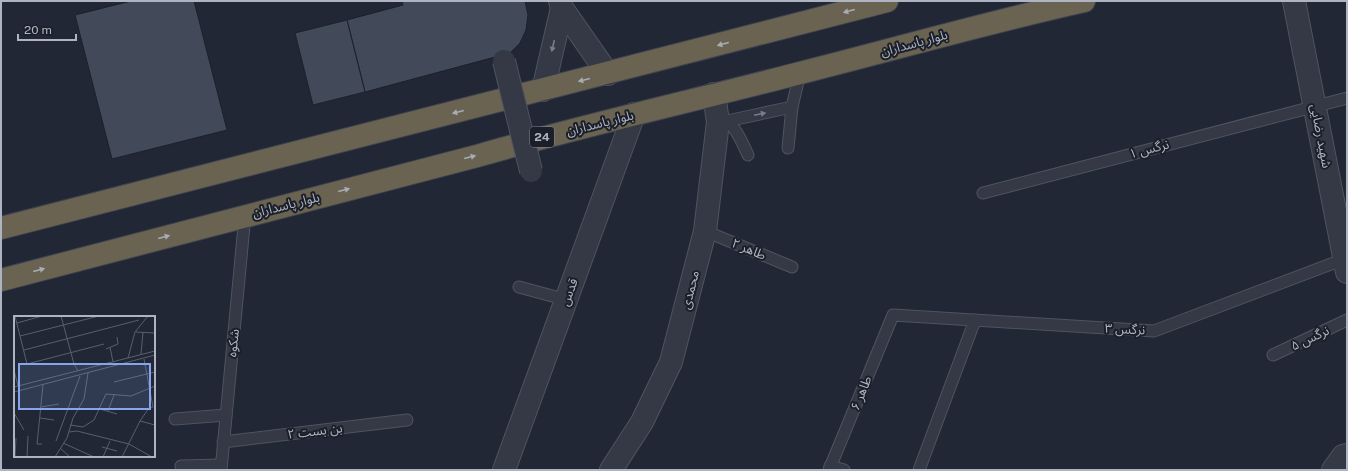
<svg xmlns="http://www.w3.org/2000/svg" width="1348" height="471" viewBox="0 0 1348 471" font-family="'Public Sans','Noto Sans Arabic',sans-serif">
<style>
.building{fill:#424a59;stroke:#1b212b}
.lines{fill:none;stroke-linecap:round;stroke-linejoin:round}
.lane-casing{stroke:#4e5460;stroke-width:13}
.street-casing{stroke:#4e5460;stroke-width:24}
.highway-casing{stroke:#3e444f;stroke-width:24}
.lane{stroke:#343945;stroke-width:11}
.street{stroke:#343945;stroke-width:22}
.highway{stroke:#6a6351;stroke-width:22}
.street-bridge-casing{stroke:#4e5460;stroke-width:24;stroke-linecap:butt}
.street-bridge{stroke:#343945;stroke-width:22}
.oneway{fill:#a7acb7}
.oneway2{fill:#777d8a}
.labels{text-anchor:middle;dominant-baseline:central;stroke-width:4;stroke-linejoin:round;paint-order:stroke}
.shield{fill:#1a1f29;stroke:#828794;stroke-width:1}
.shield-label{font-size:12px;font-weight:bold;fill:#aeb4c2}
.street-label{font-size:13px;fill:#aeb4c2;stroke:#1a1f29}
.inset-road{fill:none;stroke:#595f6d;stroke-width:1}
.view{fill:#86a5ef;fill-opacity:0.15;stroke:#86a5ef;stroke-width:2}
.inset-edge{fill:none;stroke:#aeb4c2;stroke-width:2}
</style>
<rect width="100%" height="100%" fill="#212734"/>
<!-- building -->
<g class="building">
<polygon points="131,1 194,1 227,130 112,159 75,15"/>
<polygon points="402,1 525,1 528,15 526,30 520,43 510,53 365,92 347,20 403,5"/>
<polygon points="347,20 365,92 313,105 295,33"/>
</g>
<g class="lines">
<defs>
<g id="lane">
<path d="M723,118C735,125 742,142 748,155"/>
<polyline points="727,121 792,107"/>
<polyline points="788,148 792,107 800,73"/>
<polyline points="983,193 1347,98"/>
<polyline points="705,231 792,267"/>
<polyline points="519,287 567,300"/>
<polyline points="1273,355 1347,320"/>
<polyline points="175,419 226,415"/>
<polyline points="223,442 407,420"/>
<polyline points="181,466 221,465"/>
<polyline points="830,466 844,470"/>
<polyline points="221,470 245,215"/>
<polyline points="829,470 893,315 1154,331 1347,258"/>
<polyline points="919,470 975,320"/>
</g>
<g id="street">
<polyline points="560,1 562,8 608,74"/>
<polyline points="1294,1 1347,272"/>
<polyline points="543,90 562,8"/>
<polyline points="504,470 634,114"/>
<polyline points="611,470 642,422 671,362 705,231 718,122 714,94"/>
<polyline points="1333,470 1343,456 1347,455"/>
</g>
<g id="highway">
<polyline points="1,228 887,1"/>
<path d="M1,280L477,156C584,125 693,101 800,73C895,49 989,22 1084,1"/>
</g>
</defs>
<!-- lane casing -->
<use href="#lane" class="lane-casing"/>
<!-- street casing -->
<use href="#street" class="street-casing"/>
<!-- highway casing -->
<use href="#highway" class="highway-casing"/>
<!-- lane -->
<use href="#lane" class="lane"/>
<!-- street -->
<use href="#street" class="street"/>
<!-- highway -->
<use href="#highway" class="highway"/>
<defs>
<polyline id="street-bridge" points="504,61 531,171"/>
</defs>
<!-- street-bridge casing -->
<use href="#street-bridge" class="street-bridge-casing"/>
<!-- street-bridge -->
<use href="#street-bridge" class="street-bridge"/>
</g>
<!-- one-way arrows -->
<defs><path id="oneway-solid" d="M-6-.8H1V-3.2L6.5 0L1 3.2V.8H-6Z"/></defs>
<g class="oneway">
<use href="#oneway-solid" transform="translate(849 11) rotate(165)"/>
<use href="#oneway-solid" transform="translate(723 44) rotate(165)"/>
<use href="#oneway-solid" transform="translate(584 80) rotate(166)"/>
<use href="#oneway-solid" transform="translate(458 112) rotate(166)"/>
<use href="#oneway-solid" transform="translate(470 157) rotate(-14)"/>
<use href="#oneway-solid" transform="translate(344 190) rotate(-14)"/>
<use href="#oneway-solid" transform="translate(164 237) rotate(-15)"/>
<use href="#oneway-solid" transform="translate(39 270) rotate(-15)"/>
</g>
<g class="oneway2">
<use href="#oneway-solid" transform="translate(553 46) rotate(103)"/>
<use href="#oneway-solid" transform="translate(760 114) rotate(-12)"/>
</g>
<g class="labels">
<!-- shield labels -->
<rect class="shield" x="530" y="127" width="24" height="20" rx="3"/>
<g class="shield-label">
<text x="542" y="137">24</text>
</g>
<!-- street labels -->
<g class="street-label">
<text transform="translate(914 43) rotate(-15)">بلوار پاسداران</text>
<text transform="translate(600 123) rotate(-14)">بلوار پاسداران</text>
<text transform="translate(1321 136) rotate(79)">شهید رضایی</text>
<text transform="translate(1149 149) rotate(-15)">نرگس ۱</text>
<text transform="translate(286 205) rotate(-14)">بلوار پاسداران</text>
<text transform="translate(749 249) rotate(23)">طاهر ۲</text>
<text transform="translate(690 290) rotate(-76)">محمدی</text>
<text transform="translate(569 292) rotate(-70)">قدس</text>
<text transform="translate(1125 329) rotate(3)">نرگس ۳</text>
<text transform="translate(1310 338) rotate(-25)">نرگس ۵</text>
<text transform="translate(233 343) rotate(-84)">شکوه</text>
<text transform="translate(861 393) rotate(-68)">طاهر ۶</text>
<text transform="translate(315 431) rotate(-7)">بن بست ۲</text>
</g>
</g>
<!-- overview -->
<g transform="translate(14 316)">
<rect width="141" height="141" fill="#212734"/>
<path class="inset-road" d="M1,0L13,48L90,28M47,0L60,48L64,55M3,7L28,0M122,16L141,17M6,20L85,0M96,31L99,46M92,33L104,28L103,21M10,34L125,4M127,38L129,16M114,42L121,16L134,0M130,43L139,91M0,54L4,70M100,66L141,56M0,71L141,35M0,76L141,39M27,91L45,88M86,93L103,98M94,95L100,79M0,97L10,114M26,102L40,104M126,105L141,109M56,109L69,111L80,104L92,78L117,80L141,70M55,116L63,115L115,128L138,141M42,125L66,60M49,127L80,141M28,128H23L29,69M88,131L103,135M46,132L56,141M1,141L2,122M13,141L14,120M41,141L53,122L59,102L70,83L74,57M89,141L96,125M108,141L126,105L135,92L139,91"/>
<path class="view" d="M5,48H136V93H5Z"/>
<rect width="141" height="141" class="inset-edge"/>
</g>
<!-- border -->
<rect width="1348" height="471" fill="none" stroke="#aeb4c2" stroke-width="4"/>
<!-- scale -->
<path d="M18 34v6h58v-6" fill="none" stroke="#aeb4c2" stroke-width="2"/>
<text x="24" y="34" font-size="12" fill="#aeb4c2" stroke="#1a1f29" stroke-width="3" paint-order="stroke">20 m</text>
</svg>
